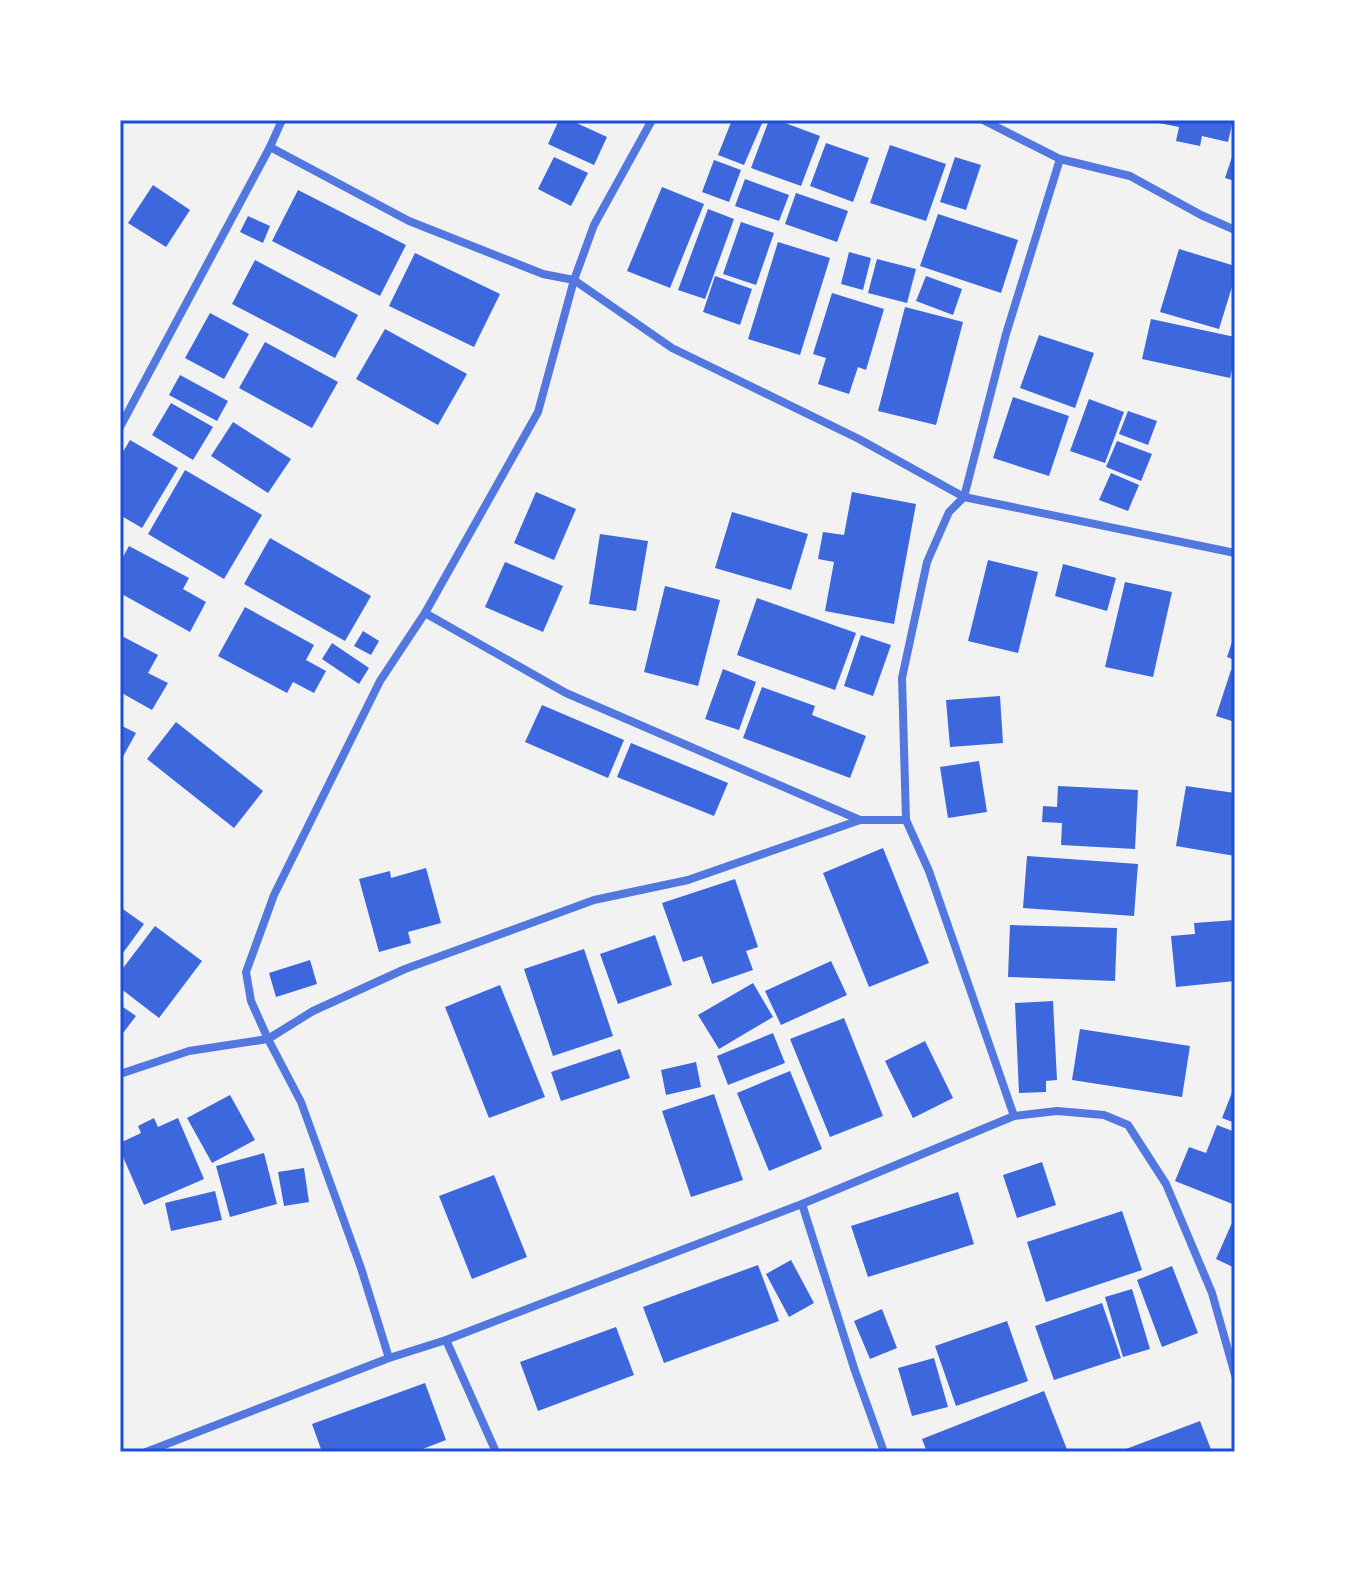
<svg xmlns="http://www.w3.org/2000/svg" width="1355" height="1572" viewBox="0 0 1355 1572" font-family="'Golos Text',sans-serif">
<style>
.building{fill:#3d67dc}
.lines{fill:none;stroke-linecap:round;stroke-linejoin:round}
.minor{stroke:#5277de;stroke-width:8}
.neatline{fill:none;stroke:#1d4ed8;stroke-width:3}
</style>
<rect width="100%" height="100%" fill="#f2f2f2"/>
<!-- building -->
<g class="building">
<polygon points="559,120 570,120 607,137 594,165 548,144"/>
<polygon points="732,120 763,121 744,165 718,155"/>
<polygon points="769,120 777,120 820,136 801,186 751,168"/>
<polygon points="1160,120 1233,120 1228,142 1202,136 1200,146 1176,141 1179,127 1159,123"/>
<polygon points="826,143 869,158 853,202 810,186"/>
<polygon points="890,145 946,164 926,221 870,203"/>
<polygon points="1235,148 1235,181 1225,178"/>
<polygon points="554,157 588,173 571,206 538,189"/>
<polygon points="955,157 981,165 966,210 940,202"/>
<polygon points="714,160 741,170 729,202 702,192"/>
<polygon points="745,179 789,195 779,221 735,206"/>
<polygon points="153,185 190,210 166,247 128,223"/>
<polygon points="662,187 704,204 670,288 627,271"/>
<polygon points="298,190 406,245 380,296 272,241"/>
<polygon points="796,193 848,211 837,242 785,224"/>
<polygon points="708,209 734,219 705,299 678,290"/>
<polygon points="938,214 1018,240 1001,293 920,266"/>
<polygon points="248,216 270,226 263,243 240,232"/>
<polygon points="741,222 774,233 756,285 723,274"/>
<polygon points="778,242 830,258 800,355 748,339"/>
<polygon points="1179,249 1235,266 1235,277 1219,329 1160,312"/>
<polygon points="849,252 871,258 863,290 841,284"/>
<polygon points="415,253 500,294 474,347 389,306"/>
<polygon points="877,259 916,269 907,303 868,293"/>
<polygon points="255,260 358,315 335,358 232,304"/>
<polygon points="715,276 752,289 740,325 703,312"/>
<polygon points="926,276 962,289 953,315 916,301"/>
<polygon points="832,293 884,309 866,370 858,367 849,394 818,384 826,358 813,354"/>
<polygon points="905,307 963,322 936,425 878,411"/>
<polygon points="210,313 249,334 224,379 185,358"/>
<polygon points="1151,319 1235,337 1235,356 1230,378 1142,359"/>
<polygon points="385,329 467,374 438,425 356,379"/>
<polygon points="1039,335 1094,353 1075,408 1020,388"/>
<polygon points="265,342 338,382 312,428 239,388"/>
<polygon points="180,375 228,401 217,421 169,395"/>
<polygon points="1013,397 1069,416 1049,476 993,458"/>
<polygon points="1089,399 1124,412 1105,463 1070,451"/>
<polygon points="171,403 213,427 193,460 152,435"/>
<polygon points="1128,411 1157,421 1148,445 1119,434"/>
<polygon points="233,422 291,459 268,493 211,456"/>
<polygon points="130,440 178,468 142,528 120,515 120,457"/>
<polygon points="1117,441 1152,454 1141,481 1106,467"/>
<polygon points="185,470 262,515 224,579 148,534"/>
<polygon points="1111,473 1139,485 1128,511 1099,500"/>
<polygon points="536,492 576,509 554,560 514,543"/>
<polygon points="852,492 916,504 894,624 825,611 834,562 818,559 823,532 844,535"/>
<polygon points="732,512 808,534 791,590 715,568"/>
<polygon points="600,534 648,541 636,611 589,604"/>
<polygon points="270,538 371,596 345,641 244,584"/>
<polygon points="129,546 189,578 183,589 206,602 190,632 120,593 120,562"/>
<polygon points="988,560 1038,572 1018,653 968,641"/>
<polygon points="505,562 563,586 543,632 485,607"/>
<polygon points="1063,564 1116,578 1107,611 1055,596"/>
<polygon points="1125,582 1172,592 1153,677 1105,667"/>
<polygon points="665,586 720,600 698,686 644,672"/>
<polygon points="757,598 856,633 835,690 737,655"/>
<polygon points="245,607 314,645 306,660 326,671 314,693 293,682 287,693 218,656"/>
<polygon points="363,631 379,641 371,655 354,646"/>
<polygon points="1235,633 1235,660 1227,657"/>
<polygon points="120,635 158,655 148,673 168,683 152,710 120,692"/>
<polygon points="861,635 891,645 873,696 844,686"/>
<polygon points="332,643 369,668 359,684 322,659"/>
<polygon points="723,669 756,682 739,730 705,719"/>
<polygon points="1231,670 1235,671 1235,722 1216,716"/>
<polygon points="762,687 815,706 812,715 866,736 850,778 743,738"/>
<polygon points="1000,696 1003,743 950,747 946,700"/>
<polygon points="542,705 624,740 608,778 525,742"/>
<polygon points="176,722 263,791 234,828 147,759"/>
<polygon points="120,725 136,733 120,762"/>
<polygon points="631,743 728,783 714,816 617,777"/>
<polygon points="979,761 987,812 948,818 940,767"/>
<polygon points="1058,786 1138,790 1135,849 1061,845 1062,823 1042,822 1043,806 1057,807"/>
<polygon points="1186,786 1235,793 1235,856 1176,846"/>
<polygon points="883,848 929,963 869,987 823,873"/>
<polygon points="1027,856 1138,864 1134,916 1023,908"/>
<polygon points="426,868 441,923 408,932 411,943 379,952 359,879 390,871 391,878"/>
<polygon points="735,879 758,947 746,951 753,970 712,984 702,956 683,962 662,903"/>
<polygon points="120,907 144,924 120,957"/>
<polygon points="1235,920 1235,981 1176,987 1171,936 1195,934 1194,923"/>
<polygon points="1010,925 1117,928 1115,981 1008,977"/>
<polygon points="155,926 202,961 159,1018 120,988 120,972"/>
<polygon points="655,935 672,985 618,1004 600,954"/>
<polygon points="584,949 613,1036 553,1056 524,969"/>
<polygon points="310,960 317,984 276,997 269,973"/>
<polygon points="831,961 847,995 781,1025 765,991"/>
<polygon points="753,983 773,1017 719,1049 698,1015"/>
<polygon points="500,985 545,1097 489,1118 445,1007"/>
<polygon points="1053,1001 1057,1080 1046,1081 1046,1092 1019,1093 1015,1003"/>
<polygon points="120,1005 136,1016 120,1037"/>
<polygon points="844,1018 883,1116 830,1137 790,1039"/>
<polygon points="1080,1029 1190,1046 1182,1097 1072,1080"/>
<polygon points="773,1033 785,1063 728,1085 717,1056"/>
<polygon points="925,1041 953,1098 913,1118 885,1061"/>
<polygon points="620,1049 630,1078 561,1101 551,1072"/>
<polygon points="696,1062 701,1087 666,1095 661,1070"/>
<polygon points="790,1071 822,1149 769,1171 737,1093"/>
<polygon points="1235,1085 1235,1123 1222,1118"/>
<polygon points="714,1094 743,1180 691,1197 662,1111"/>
<polygon points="230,1095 255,1140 212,1163 187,1118"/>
<polygon points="154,1118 158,1127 178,1118 204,1179 144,1205 120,1150 120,1143 141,1133 138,1126"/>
<polygon points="1217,1125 1235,1132 1235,1205 1175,1181 1189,1147 1206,1153"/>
<polygon points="264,1153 277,1204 230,1217 216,1166"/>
<polygon points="1042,1162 1056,1205 1017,1218 1003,1175"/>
<polygon points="304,1168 309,1202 284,1206 278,1172"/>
<polygon points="494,1175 527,1257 472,1279 439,1196"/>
<polygon points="215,1191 222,1220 171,1231 165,1203"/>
<polygon points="958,1192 974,1244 868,1277 851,1226"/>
<polygon points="1122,1211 1142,1270 1046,1302 1027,1242"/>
<polygon points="1235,1216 1235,1268 1216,1259"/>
<polygon points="791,1260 814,1303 789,1317 766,1274"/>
<polygon points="758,1265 779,1321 664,1363 643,1307"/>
<polygon points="1172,1266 1198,1333 1162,1347 1137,1280"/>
<polygon points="1132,1289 1150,1349 1123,1357 1105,1297"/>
<polygon points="1102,1303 1121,1358 1054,1380 1035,1326"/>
<polygon points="882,1309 897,1348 870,1359 854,1321"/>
<polygon points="1007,1321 1028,1381 956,1406 935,1346"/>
<polygon points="616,1327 634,1375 538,1411 520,1362"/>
<polygon points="934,1358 948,1407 912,1416 898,1368"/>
<polygon points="425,1383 446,1440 415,1452 322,1452 312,1424"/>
<polygon points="1044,1391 1068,1452 927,1452 922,1439"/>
<polygon points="1200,1421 1212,1452 1118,1452"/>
</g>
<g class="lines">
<!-- minor -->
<g class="minor">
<polyline points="983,120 1060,159 1130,176 1201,215 1235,230"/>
<polyline points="270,147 409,221 543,274 574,280 672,348 859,439 964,497 1235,553"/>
<polyline points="120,427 270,147 282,120"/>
<polyline points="425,613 566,693 860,820"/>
<polyline points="120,1074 189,1051 268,1039 313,1011 405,969 594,900 688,880 860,820 906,820"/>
<polyline points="1014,1116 929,871 906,820 902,678 927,562 949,512 964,497 1006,334 1060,159"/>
<polyline points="802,1204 855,1371 884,1452"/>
<polyline points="446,1340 802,1204 1014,1116 1057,1111 1104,1115 1128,1125 1166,1184 1212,1293 1235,1375"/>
<polyline points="389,1358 361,1268 301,1102 268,1039 251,1001 246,972 274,895 380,681 425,613 538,412 574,280 594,225 652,120"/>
<polyline points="146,1452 389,1358 446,1340 496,1452"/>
</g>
</g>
<!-- border -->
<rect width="1355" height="1572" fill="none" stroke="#ffffff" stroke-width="244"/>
<rect x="122" y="122" width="1111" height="1328" class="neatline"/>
</svg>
